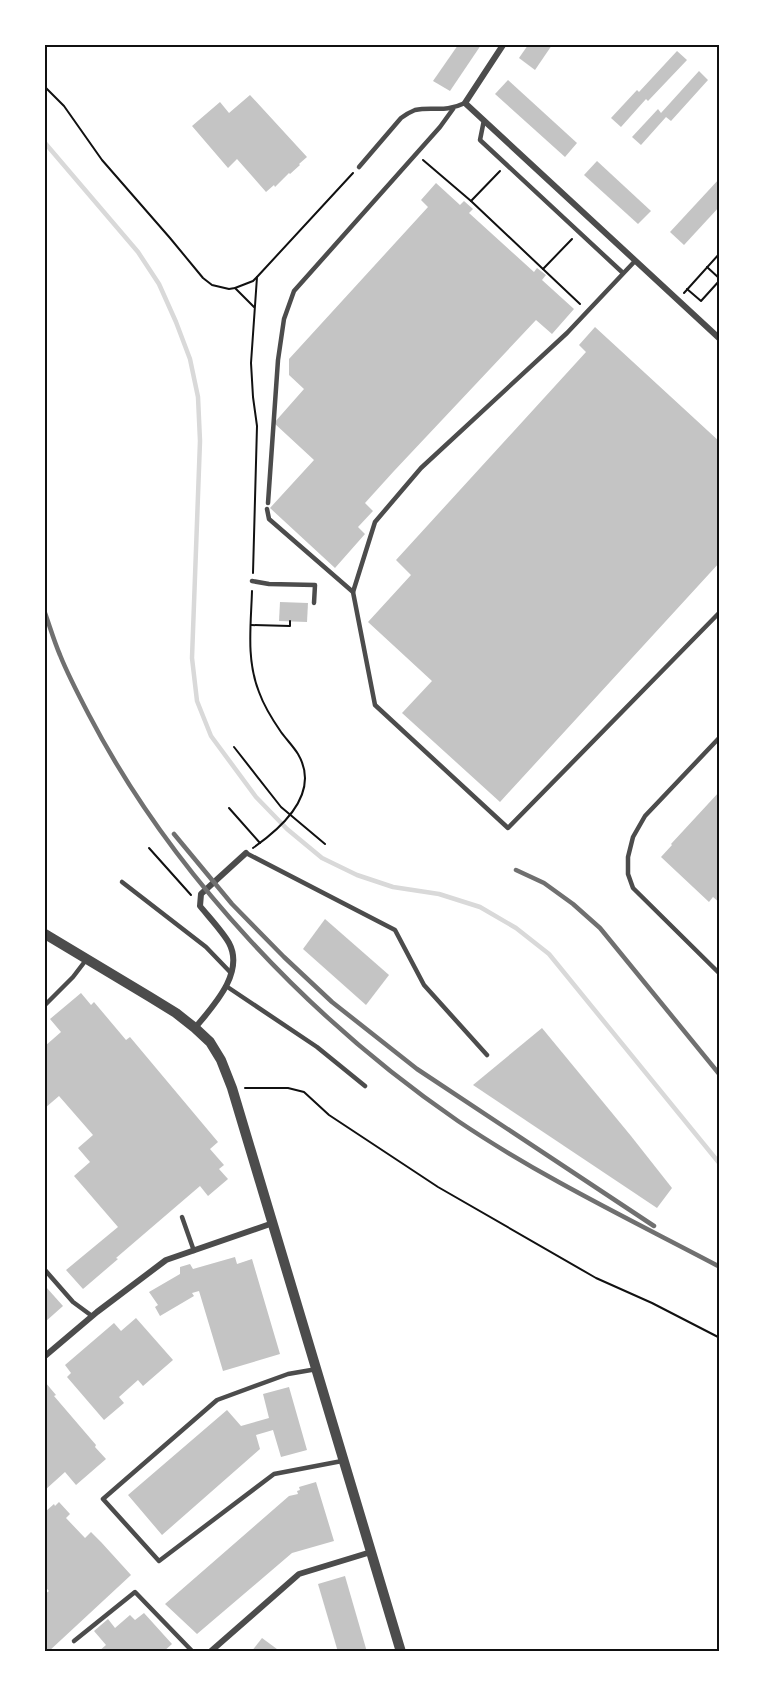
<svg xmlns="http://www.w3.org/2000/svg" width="765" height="1697" viewBox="0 0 765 1697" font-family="'Work Sans',sans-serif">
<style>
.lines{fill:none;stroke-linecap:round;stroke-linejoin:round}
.stream{stroke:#d9d9d9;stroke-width:4.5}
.building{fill:#c4c4c4}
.path{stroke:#111;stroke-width:2}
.service{stroke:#4c4c4c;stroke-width:4.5}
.minor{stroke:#4c4c4c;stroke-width:6}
.tertiary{stroke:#4c4c4c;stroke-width:10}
.rail{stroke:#707070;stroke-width:4.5}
.neatline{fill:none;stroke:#111;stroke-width:2}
</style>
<rect width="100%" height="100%" fill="#fff"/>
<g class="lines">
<!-- stream -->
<polyline class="stream" points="45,143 138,252 159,284 176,322 190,359 198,397 200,441 192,658 197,701 211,736 256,797 287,829 322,858 357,875 393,887 439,894 480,907 516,928 549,954 720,1164"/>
</g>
<!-- building -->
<g class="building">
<polygon points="458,45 481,45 450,91 433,81"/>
<polygon points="528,45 552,45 535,70 519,58"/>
<polygon points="677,51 687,60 648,101 646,99 621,127 611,118 637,90 639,92"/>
<polygon points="699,71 708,80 671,121 666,117 641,145 632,137 658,109 661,113"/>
<polygon points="508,80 577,143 565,157 495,94"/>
<polygon points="250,95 307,157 299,164 300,165 290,174 289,173 275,187 274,185 266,192 237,159 228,168 192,126 220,102 229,113"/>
<polygon points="597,161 651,211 638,224 584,175"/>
<polygon points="720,178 720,206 684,245 670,232"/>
<polygon points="436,183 460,205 464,201 473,209 469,213 534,272 537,268 546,275 542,280 574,309 552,334 536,320 394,471 365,503 373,511 358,527 365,534 335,568 270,508 314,460 274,423 304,389 289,375 289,359 428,207 421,200"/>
<polygon points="595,327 720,442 720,562 500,802 402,713 432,681 368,622 411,575 396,560 586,352 579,345"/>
<polygon points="280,602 308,603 307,622 279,621"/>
<polygon points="720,791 720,903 713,897 709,902 661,857 672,845 671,844"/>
<polygon points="325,919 389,975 366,1005 303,949"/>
<polygon points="81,993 91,1005 94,1002 126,1040 130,1037 218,1142 210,1149 224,1165 219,1169 228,1179 208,1196 200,1186 116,1258 118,1259 83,1289 66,1270 118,1227 74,1176 90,1162 78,1148 93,1135 59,1096 45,1108 45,1046 61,1032 50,1019"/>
<polygon points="542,1028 631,1136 672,1188 657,1208 473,1085"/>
<polygon points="235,1257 237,1264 252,1259 280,1354 223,1371 199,1291 192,1293 194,1296 160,1316 155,1307 158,1305 149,1292 180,1274 180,1267 190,1264 193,1269"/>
<polygon points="46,1287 63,1306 45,1322 45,1288"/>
<polygon points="136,1318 173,1360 143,1386 138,1380 119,1397 124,1403 104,1420 67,1377 71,1373 65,1365 114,1323 121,1331"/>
<polygon points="45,1382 56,1395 54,1396 96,1445 95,1447 106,1459 76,1485 65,1472 45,1490"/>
<polygon points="289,1387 307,1450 281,1457 273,1430 256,1435 260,1449 162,1535 128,1495 227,1410 241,1426 269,1418 263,1394"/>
<polygon points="316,1482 334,1541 292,1553 197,1634 165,1604 289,1496 298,1494 297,1491 300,1490 299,1487"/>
<polygon points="59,1502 70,1514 66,1518 85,1538 91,1532 101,1542 94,1549 101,1542 131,1575 48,1652 45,1652 45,1594 49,1591 45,1587 45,1512 54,1504 55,1506"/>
<polygon points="345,1576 367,1652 338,1652 318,1584"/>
<polygon points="144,1613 172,1644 163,1652 98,1652 106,1645 94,1631 108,1619 115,1628 130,1615 135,1620"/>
<polygon points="262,1638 281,1652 251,1652"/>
</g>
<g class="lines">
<!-- path -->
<g class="path">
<polyline points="45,87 64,106 102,160 170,238 203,278 212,285 229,289 235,288 253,281 257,277"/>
<polyline points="423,160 471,201 500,171"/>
<polyline points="471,201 580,304"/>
<polyline points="707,267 720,279"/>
<polyline points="543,269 572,239"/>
<polyline points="235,288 254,307"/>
<polyline points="687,289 701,301 720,280"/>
<polyline points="684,293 720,253"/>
<polyline points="253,573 257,426 253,397 251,363 257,277 353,173"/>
<path d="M252,591C251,625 246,659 259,692C264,706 272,719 281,732C286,739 293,746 298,754C321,793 283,827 253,848"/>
<polyline points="251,625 290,626 290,621"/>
<polyline points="234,747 281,807 325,844"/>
<polyline points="229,808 260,843"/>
<polyline points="149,848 191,895"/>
<polyline points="245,1088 288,1088 304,1092 329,1115 438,1187 596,1278 652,1303 720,1338"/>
</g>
<!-- service -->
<g class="service">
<polyline points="484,120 480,140 623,273"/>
<path d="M359,167L401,118C405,115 410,112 415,110C433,106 444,113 465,103"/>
<polyline points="268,503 278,360 284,319 294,291 440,127 453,109"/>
<polyline points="267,509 269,519 353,592 375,705 508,828 720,612"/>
<polyline points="252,581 269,584 315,585 314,603"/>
<polyline points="353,592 375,522 421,468 567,333 635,261"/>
<polyline points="720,737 645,816 633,837 628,857 628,874 633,888 720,974"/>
<polyline points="246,853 395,930 424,985 487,1055"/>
<polyline points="122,882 206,947 231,973"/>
<polyline points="226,986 317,1047 365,1086"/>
<polyline points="45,1005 73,977 86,960"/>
<polyline points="182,1217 194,1251"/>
<polyline points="45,1270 73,1302 92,1316"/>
<polyline points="317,1369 288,1374 217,1400 103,1499 159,1561 274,1474 342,1461"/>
<polyline points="74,1641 135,1592 193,1652"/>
</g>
<!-- minor -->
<g class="minor">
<polyline points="503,45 465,103 720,339"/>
<path d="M195,1028C213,1006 245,973 229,943C223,932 208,916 200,906L201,894L246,853"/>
<polyline points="45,1356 97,1312 166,1260 273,1223"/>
<polyline points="210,1652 299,1574 371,1552"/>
</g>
<!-- tertiary -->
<polyline class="tertiary" points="45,934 150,997 176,1013 195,1028 210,1042 221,1060 232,1088 401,1652"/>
<!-- rail -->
<g class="rail">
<path d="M45,613C50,627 54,641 60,655C68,675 79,696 89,715C172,874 311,1020 458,1121C541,1177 631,1220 720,1267"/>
<polyline points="174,834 232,904 284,957 332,1002 417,1069 654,1226"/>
<polyline points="516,870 544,883 573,904 600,928 720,1075"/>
</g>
</g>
<!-- border -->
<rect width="765" height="1697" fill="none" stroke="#ffffff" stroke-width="93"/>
<rect x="46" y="46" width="672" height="1604" class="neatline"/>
</svg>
